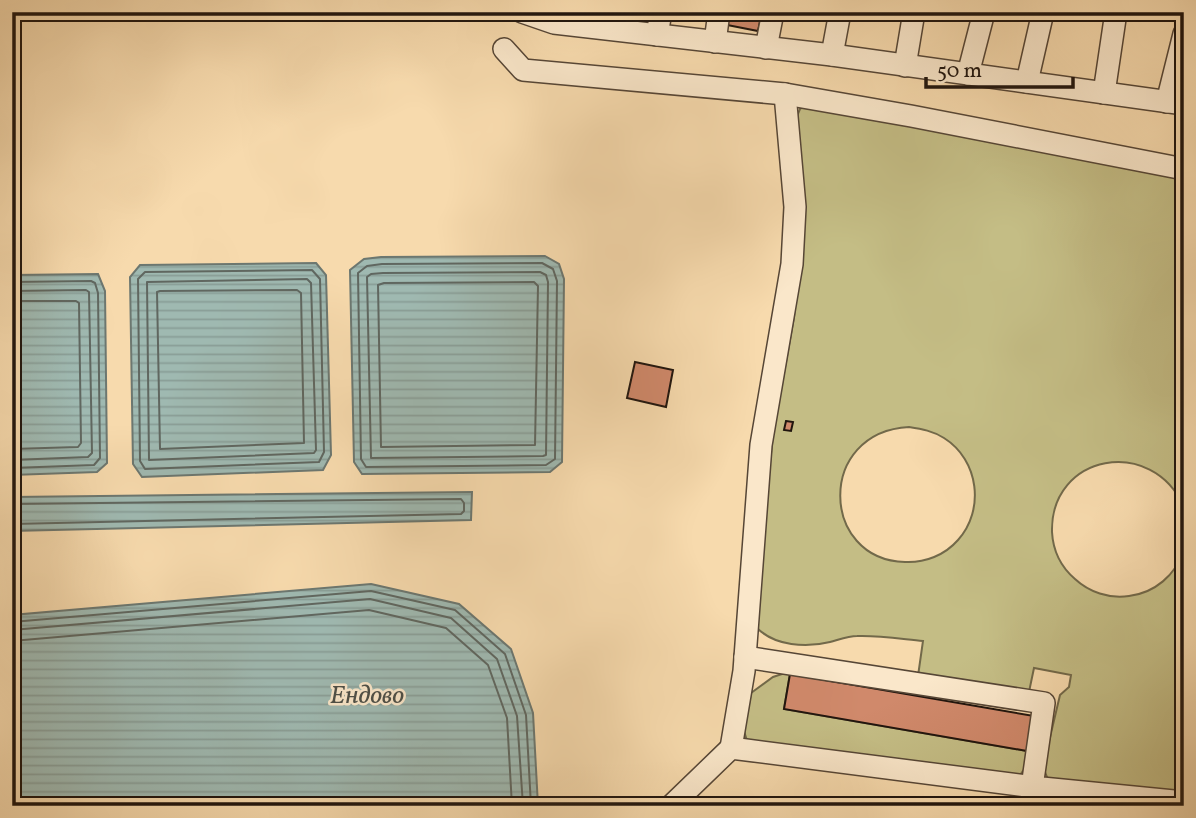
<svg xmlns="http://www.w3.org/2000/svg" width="1196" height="818" viewBox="0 0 1196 818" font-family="Vollkorn,serif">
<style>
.grass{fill:#c4bd85;stroke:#72694a;stroke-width:2;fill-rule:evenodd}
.water{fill:url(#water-rules);stroke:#6c7770;stroke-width:2}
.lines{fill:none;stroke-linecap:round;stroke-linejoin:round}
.shore{stroke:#606760;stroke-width:2}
.building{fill:#d0896b;stroke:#20150e;stroke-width:2}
.minor-casing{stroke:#564636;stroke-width:24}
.minor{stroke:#fae7ca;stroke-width:21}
.labels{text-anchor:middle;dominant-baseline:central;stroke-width:5;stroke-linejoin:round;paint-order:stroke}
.water-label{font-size:26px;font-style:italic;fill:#4c4e47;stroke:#fae7ca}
</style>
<defs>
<pattern id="water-rules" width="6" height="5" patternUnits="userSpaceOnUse" patternTransform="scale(1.75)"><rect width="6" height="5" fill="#9fb9b1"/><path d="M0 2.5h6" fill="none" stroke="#899e97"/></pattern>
</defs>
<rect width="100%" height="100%" fill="#f7daad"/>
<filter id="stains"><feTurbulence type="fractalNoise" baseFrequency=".00286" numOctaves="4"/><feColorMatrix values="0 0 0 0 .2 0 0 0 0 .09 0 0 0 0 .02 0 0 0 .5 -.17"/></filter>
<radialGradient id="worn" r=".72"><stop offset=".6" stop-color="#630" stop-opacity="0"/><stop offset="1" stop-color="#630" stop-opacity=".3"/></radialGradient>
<!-- grass -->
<g class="grass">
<path d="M805,106L1184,177V507C1152,435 1050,454 1052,532C1053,550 1061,567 1075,579C1089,592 1109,599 1129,596C1155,593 1175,575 1184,551V797L1049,782L1043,767L1060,695L1069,687L1071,675L1034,668L1029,692L918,676L923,641C902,639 877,635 857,636C848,636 838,640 830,642C806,648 775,646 757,628L758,580L773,434L794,317L802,230L797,116L800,109ZM909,427C922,429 933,431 944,438C979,460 985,510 958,540C945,555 925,563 905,562C820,560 816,432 909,427Z"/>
<polygon points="782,674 790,674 784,709 1027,751 1025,768 1018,778 748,744 744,731 751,693 773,677"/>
</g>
<!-- water -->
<g class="water">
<polygon points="545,256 559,264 564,279 562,462 550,472 362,474 354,462 350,270 364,259 381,257"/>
<polygon points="316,263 326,275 331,455 323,470 142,477 133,464 130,277 140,265"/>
<polygon points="98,274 105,291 107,463 97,472 12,475 12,275"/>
<polygon points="472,492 471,520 12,531 12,497"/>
<polygon points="371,584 459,604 511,649 533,713 538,806 12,806 12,615"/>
</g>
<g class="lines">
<!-- shore -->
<g class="shore">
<polygon points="542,263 553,269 557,281 555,459 546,465 366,467 361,459 358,273 367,266 382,264"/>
<polygon points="312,270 320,279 324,452 319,462 145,469 140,461 138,279 145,272"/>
<polygon points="540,272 546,275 548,282 546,455 543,456 371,458 367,277 371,274 383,273"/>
<polygon points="307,279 311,283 316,450 314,453 149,460 147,282"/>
<polyline points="12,282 91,281 95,283 98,293 100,458 94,465 12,468"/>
<polygon points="534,282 538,286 535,445 381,447 378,285 384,283"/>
<polygon points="297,290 301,293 304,443 160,449 157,292 160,291"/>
<polyline points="12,291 86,290 89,292 92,453 88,457 12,460"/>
<polyline points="12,301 76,301 79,303 81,443 78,447 12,449"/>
<polyline points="12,504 461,499 464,503 464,511 461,514 12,524"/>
<polyline points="12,622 371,591 455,610 505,654 526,715 531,806"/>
<polyline points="12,630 370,599 451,618 497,659 517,716 523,806"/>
<polyline points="12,641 369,610 446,628 488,665 507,718 512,806"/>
</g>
</g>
<!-- building -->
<g class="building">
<polygon points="725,12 762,12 758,31 722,24"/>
<polygon points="635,362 673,370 666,407 627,398"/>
<polygon points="786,421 793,422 791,431 784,430"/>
<polygon points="790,674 1034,716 1027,751 784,709"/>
</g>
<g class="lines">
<defs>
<g id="minor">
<polyline points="522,12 554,23 832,55 1184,104"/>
<polyline points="657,35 661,12"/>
<polyline points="715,42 719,12"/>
<polyline points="766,48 773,12"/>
<polyline points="504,49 523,70 785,94 911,116 1184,169"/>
<polyline points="832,55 840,12"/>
<polyline points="905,66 914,12"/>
<polyline points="968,74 984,12"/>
<polyline points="1027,82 1043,12"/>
<polyline points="1104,93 1116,12"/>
<polyline points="1167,102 1184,34"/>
<polyline points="745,657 1044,703 1032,787"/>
<polyline points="731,748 744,671 761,445 792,264 795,207 785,94"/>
<polyline points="671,806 731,748 1042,788 1184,802"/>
</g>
</defs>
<!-- minor casing -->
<use href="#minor" class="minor-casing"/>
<!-- minor -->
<use href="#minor" class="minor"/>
</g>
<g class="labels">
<!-- water labels -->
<g class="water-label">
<text x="367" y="696">Ендово</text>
</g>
</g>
<!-- margin -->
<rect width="1196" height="818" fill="none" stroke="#f7daad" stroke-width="42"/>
<rect x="14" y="14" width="1168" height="790" fill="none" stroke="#20150e" stroke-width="3.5"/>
<rect x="21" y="21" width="1154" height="776" fill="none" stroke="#20150e" stroke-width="2"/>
<!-- scale -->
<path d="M926 77v10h147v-10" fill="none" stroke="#20150e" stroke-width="3.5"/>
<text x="937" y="77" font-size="21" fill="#20150e" stroke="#fae7ca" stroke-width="5" paint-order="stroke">50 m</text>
<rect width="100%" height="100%" filter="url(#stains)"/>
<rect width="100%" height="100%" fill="url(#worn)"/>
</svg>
